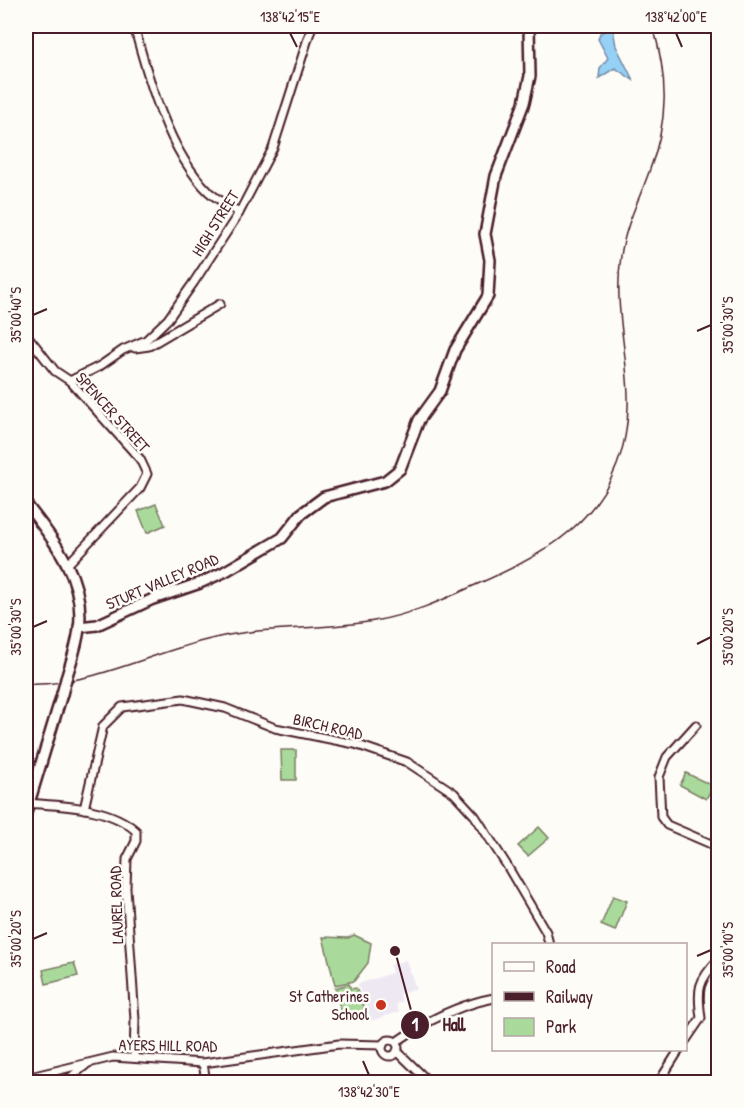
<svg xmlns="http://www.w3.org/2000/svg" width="744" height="1108" viewBox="0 0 744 1108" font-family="'Patrick Hand',sans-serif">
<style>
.built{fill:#eee8f3}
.green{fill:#a9da9b;stroke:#7a7c63;stroke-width:1.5}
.water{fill:#95d0f5;stroke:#7789a4;stroke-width:1.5}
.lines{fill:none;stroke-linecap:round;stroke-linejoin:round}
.street-casing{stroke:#4a1f2b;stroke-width:11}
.secondary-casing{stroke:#4a1f2b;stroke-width:14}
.street{stroke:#fdfcf7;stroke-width:7}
.secondary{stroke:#fdfcf7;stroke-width:9}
.rail{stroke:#4a1f2b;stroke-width:1.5}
.secondary-bridge-casing{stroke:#4a1f2b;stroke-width:14;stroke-linecap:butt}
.secondary-bridge{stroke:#fdfcf7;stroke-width:9}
.ticks{fill:none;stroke:#4a1f2b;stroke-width:2}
.poi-dot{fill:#c8321e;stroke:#fdfcf7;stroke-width:2}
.labels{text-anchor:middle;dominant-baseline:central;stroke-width:5;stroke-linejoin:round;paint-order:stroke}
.street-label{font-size:16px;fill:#4a1f2b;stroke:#fdfcf7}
.poi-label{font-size:16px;fill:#4a1f2b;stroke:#fdfcf7;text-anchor:end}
.leader{fill:none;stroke:#4a1f2b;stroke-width:2}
.callout-dot{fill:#4a1f2b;stroke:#fdfcf7;stroke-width:2}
.mark-label{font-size:18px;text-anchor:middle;font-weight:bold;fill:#fff}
.callout-label{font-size:18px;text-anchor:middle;font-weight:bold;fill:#4a1f2b;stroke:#fdfcf7;stroke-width:5;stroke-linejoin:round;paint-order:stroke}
.neatline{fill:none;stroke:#4a1f2b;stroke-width:2}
.ticks-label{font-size:15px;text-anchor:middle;fill:#4a1f2b}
</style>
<rect width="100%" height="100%" fill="#fdfcf7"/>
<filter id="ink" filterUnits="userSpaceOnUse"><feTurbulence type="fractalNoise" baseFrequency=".0167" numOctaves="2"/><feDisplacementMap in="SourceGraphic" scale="12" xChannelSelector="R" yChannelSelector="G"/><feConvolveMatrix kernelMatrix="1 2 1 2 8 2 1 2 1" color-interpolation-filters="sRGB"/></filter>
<g filter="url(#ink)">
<!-- built -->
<polygon class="built" points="406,960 416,989 400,994 402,1002 396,1004 399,1012 370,1021 358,984 392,973 390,965"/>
<!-- green -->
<g class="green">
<polygon points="156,504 165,525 147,533 138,511"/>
<polygon points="281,750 296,750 296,780 282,780"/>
<polygon points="686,773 713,786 706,799 680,785"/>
<polygon points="539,827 549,838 528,856 518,846"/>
<polygon points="613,896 627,901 615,931 601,925"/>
<polygon points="354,935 371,943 368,963 354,981 335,985 323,937 348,938"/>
<polygon points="74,963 78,976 46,984 43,970"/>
<polygon points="349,984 351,989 356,988 367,1014 343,1019 335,988"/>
</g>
<!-- water -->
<polygon class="water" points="609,29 613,29 616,46 633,80 615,68 599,78 600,68 608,58 598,39 600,33"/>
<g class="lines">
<defs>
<g id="street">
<path d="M134,26C148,78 169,153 209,192C218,200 230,206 239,213"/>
<polyline points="26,334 55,371 70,381 140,459 147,474 140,488 68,564"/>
<polyline points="135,348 149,346 220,304"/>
<polyline points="70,381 100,366 123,350 146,340 168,319 194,282 239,213 273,148 312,26"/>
<polyline points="696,725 667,757 659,777 661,817 667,825 718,847"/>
<path d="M26,803C61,806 109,806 136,831V841L127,859L126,888L135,1020L134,1058"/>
<polyline points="84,809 103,726 122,707 183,699 225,708 275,728 355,744 407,762 454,793 475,816 506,864 546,932 549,944"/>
<path d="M686,1040L701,1018C697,989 698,981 718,960"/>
<circle cx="390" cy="1048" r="8"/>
<path d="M396,1042C426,1021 457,1005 494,998"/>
<polyline points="397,1051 429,1082"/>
<polyline points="203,1063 206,1082"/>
<polyline points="26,1078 113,1057 203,1063 339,1044 383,1045"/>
<polyline points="65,1082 87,1064"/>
<polyline points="659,1082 679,1050"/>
</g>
<g id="secondary">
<path d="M26,504C54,540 86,580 79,629C77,646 71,662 66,679"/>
<polyline points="79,627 97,625 153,599 200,583 224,572 282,538 301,514 324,497 385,481 400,469 419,420 440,391 455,350 488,296 490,260 485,234 496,176 524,103 530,76 529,26"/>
<polyline points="26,813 62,694"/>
</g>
</defs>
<!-- street casing -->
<use href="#street" class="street-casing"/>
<!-- secondary casing -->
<use href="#secondary" class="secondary-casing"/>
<!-- street -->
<use href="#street" class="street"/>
<!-- secondary -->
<use href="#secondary" class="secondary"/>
<!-- rail -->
<path class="rail" d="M26,684C92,687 155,650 219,637C270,626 323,630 374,621C409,615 441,601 473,586C534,560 592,530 617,465C645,394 610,327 621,256C625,226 639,200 649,172C669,120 668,79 653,26"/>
<defs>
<polyline id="secondary-bridge" points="62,694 66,679"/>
</defs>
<!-- secondary-bridge casing -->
<use href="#secondary-bridge" class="secondary-bridge-casing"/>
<!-- secondary-bridge -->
<use href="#secondary-bridge" class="secondary-bridge"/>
</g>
</g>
<!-- ticks -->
<path class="ticks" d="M290,33L297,47M676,33L682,47M33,315L47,309M697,331L711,325M33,627L47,621M697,644L711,637M33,939L47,933M697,956L711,950M363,1061L369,1075"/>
<!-- markers -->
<circle class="poi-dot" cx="381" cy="1005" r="6"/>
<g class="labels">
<!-- street labels -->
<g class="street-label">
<text transform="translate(215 223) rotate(-58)">HIGH STREET</text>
<text transform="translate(113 412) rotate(48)">SPENCER STREET</text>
<text transform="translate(162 581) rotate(-23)">STURT VALLEY ROAD</text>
<text transform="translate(328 726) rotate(13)">BIRCH ROAD</text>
<text transform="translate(116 905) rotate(-92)">LAUREL ROAD</text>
<text transform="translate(168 1045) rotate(1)">AYERS HILL ROAD</text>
</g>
<!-- poi labels -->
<g class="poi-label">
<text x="369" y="996">St Catherines<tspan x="369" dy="18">School</tspan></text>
</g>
</g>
<!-- callouts -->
<path class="leader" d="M395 951L415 1025"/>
<g class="callout-dot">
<circle cx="395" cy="951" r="6"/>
<circle cx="415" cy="1025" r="15"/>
</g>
<g class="mark-label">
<text x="415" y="1031">1</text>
</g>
<g class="callout-label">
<text x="454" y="1031">Hall</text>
</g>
<!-- margin -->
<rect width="744" height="1108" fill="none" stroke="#fdfcf7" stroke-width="66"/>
<!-- legend -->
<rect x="492" y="943" width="195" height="108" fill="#fdfcf7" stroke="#b5a4a5" stroke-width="1.5"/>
<rect x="504" y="962" width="30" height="9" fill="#fdfcf7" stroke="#b5a4a5" stroke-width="1.5"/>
<text x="546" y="973" font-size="18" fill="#4a1f2b">Road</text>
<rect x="504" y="992" width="30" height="9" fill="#4a1f2b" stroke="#b5a4a5" stroke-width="1.5"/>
<text x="546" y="1003" font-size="18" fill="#4a1f2b">Railway</text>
<rect x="504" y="1018" width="30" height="18" fill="#a9da9b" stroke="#b5a4a5" stroke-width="1.5"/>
<text x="546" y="1033" font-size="18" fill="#4a1f2b">Park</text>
<rect x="33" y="33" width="678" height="1042" class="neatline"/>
<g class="ticks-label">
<text x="290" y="22">138°42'15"E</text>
<text x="676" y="22">138°42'00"E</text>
<text transform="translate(16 315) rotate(-90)" y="5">35°00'40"S</text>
<text transform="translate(728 325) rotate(-90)" y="5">35°00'30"S</text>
<text transform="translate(16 627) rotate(-90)" y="5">35°00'30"S</text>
<text transform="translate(728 637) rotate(-90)" y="5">35°00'20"S</text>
<text transform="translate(16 939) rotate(-90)" y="5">35°00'20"S</text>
<text transform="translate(728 950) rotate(-90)" y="5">35°00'10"S</text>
<text x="369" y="1097">138°42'30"E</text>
</g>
</svg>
